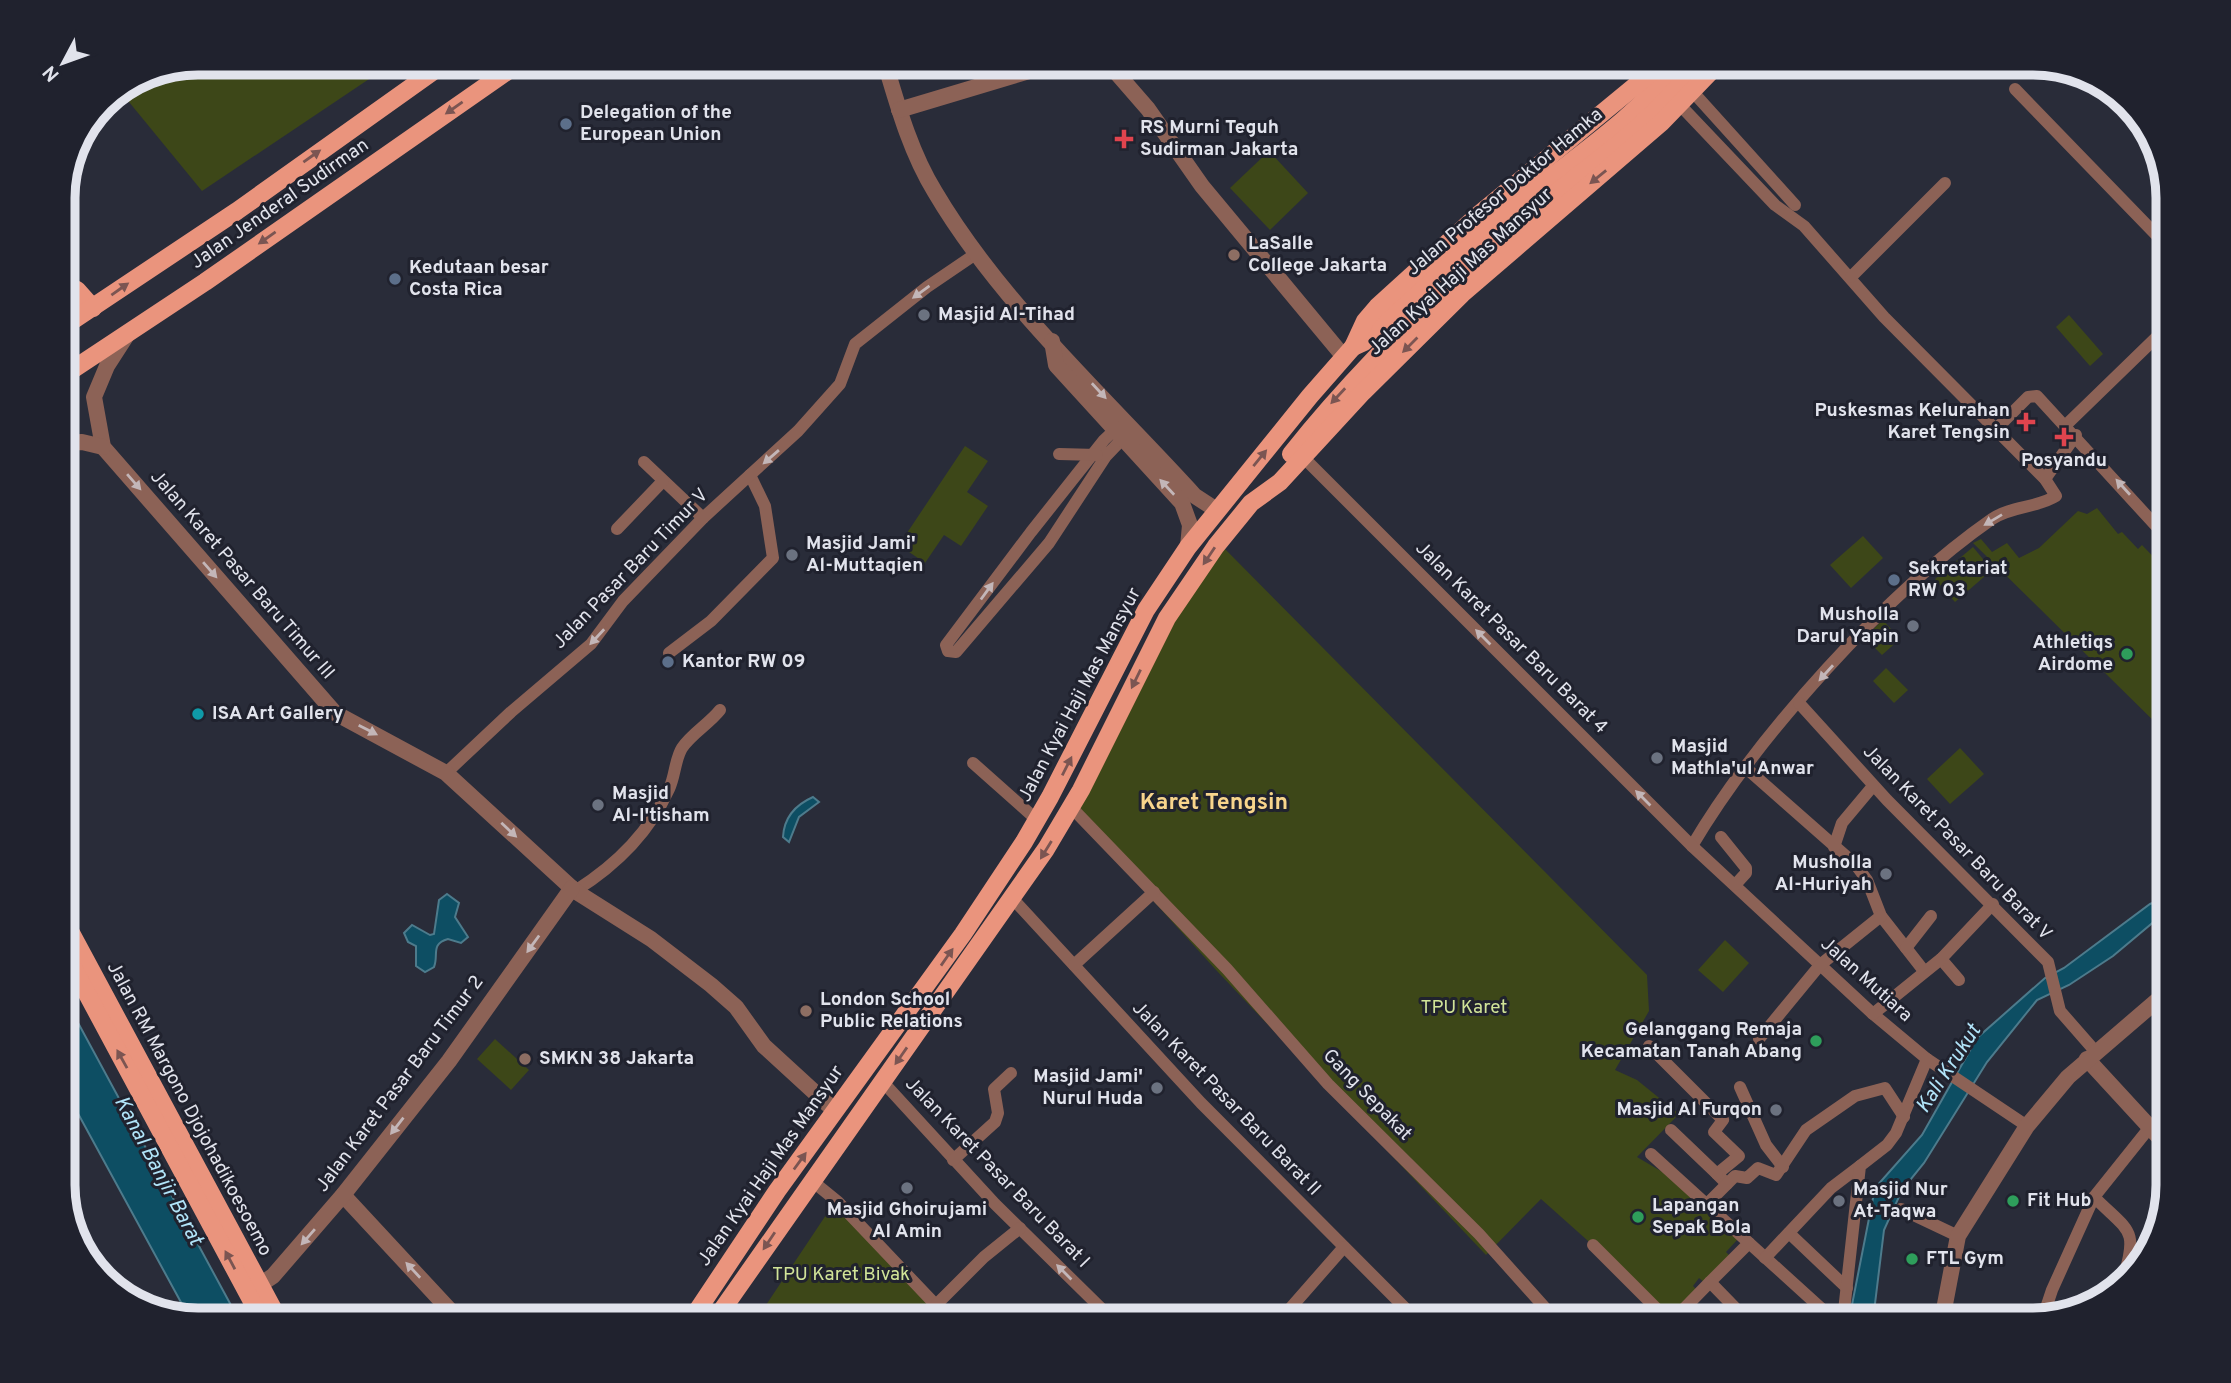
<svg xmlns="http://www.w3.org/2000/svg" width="2231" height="1383" viewBox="0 0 2231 1383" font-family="Overpass,sans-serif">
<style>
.green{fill:#3d4718}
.water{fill:#0d4e63;stroke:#4d7b8c;stroke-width:2}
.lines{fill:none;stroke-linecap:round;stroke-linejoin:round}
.minor{stroke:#8c6256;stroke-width:12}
.tertiary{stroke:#8c6256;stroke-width:16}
.primary{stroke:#ea947d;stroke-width:18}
.oneway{fill:#7b5552}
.oneway2{fill:#c3b6b8}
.service-dot{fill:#5c6f8a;stroke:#20222e;stroke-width:2.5}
.health-dot{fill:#e0444e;stroke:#20222e;stroke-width:2.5}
.education-dot{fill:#8d6e63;stroke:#20222e;stroke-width:2.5}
.worship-dot{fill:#6b7280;stroke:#20222e;stroke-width:2.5}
.leisure-dot{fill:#2e9e5b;stroke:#20222e;stroke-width:2.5}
.culture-dot{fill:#0f9aa8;stroke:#20222e;stroke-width:2.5}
.labels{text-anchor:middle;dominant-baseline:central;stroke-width:6;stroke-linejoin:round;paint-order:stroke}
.poi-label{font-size:19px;font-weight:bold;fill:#e1e3ec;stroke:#20222e;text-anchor:start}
.street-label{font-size:19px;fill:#e1e3ec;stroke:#20222e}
.park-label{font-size:19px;fill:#d1e498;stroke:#20222e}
.water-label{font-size:21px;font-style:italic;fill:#b1e4f9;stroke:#20222e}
.quarter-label{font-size:23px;font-weight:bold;fill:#f8d58c;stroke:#20222e}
.rim{fill:none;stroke:#e1e3ec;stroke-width:9}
</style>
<rect width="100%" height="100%" fill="#292c39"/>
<!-- green -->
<g class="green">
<polygon points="199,63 393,63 202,191 120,91 147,73"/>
<polygon points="1269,151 1308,193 1270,230 1230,188"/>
<polygon points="2069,315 2103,354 2090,366 2056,327"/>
<polygon points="965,446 988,461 967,492 988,506 961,546 944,535 925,563 899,545"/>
<polygon points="2097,508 2118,534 2122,532 2138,549 2142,545 2168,572 2168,735 1973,543 1981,539 1992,552 2007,543 2019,558 2039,548 2078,511 2087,514"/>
<polygon points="1863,536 1883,558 1851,588 1830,565"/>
<polygon points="1973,547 1992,570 1955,602 1935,579"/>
<polygon points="1225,549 1647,975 1649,1011 1615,1070 1637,1080 1679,1114 1637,1157 1676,1180 1738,1239 1726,1252 1731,1257 1705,1283 1699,1278 1693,1286 1697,1290 1679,1308 1676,1305 1671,1311 1661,1306 1541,1199 1486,1255 1217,971 1065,804 1174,605"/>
<polygon points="1883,620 1891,629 1873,645 1865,637"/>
<polygon points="1892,630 1900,639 1882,655 1874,647"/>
<polygon points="1886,668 1908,690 1894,703 1873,681"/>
<polygon points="1960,748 1984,774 1950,804 1927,779"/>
<polygon points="1725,940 1749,963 1723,992 1698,970"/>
<polygon points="495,1039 529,1070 511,1090 477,1059"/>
<polygon points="834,1203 947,1320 756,1320"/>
</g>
<!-- water -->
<g class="water">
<path d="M813,797L819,802L799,817L789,842L783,837C784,818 795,805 813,797Z"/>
<path d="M447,894L459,903L455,917L468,937L461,943L448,939C430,944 439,955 434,967L425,972L416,966V946L408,942L404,933L412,925L430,935L434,934L439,900Z"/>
<polygon points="2168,897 2168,917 2156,920 2113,956 2069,985 2037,1000 1987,1062 1924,1163 1902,1190 1884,1230 1873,1320 1849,1320 1875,1188 1922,1135 1977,1038 2045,978 2064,968 2150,904"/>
<polygon points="63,995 239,1320 189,1317 63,1086"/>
</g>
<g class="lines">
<!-- minor -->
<g class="minor">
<polyline points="2015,89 2168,247"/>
<polyline points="1693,92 1795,205"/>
<path d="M1680,105L1775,205L1804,226L1884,317L2045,479L2056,496C2037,508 2011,506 1992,519C1887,592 1757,736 1692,846"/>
<polyline points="1851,277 1945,183"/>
<polyline points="1121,424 1104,440 1031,532 946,645 948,651 956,652 1049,543 1106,456 1128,433"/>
<polyline points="2066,425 2168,326"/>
<polyline points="1996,429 2028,397 2037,396 2168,539"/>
<polyline points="1059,454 1097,455"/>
<polyline points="1303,457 1692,846 1873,1014 1927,1059 2027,1126"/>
<polyline points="644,462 703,518"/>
<polyline points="2045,479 2076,435"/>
<polyline points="617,529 663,481"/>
<polyline points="669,653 711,621 773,558 765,506 750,475"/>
<polyline points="1799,703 1887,800 2048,962 2060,1011 2095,1051"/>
<polyline points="973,763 1037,820"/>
<polyline points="1746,768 1855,864 1867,880 1881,916 1924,971"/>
<polyline points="446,773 511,712 591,644 623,601 703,518 798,431 840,384 855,344 927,287 977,253"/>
<polyline points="1071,807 1227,969 1328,1084 1479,1234 1556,1320"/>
<polyline points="1721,837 1746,868 1746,873 1735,885"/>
<polyline points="1834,847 1842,823 1873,786"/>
<polyline points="2165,887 2168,884"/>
<path d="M575,891C615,866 649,833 669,789C675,777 675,759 682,748C691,734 709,724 720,710"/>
<polyline points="1013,899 1201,1103 1417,1320"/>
<polyline points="1906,948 1931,916"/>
<polyline points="1941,959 1959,980"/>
<polyline points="1074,965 1154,892"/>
<polyline points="1873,1014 1941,959 1993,904"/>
<polyline points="1759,1039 1820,965 1881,916"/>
<polyline points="1649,1046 1723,1120 1714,1132 1739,1156 1717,1174 1727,1184"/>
<polyline points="883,1082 995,1204 1113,1320"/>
<polyline points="1740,1087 1766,1145 1783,1167"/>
<polyline points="1671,1130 1717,1174"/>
<polyline points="1651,1154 1834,1320"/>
<polyline points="953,1160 995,1122 998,1113 994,1089 1011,1073"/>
<polyline points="811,1180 838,1202 950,1320"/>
<path d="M2094,1197C2129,1232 2139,1228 2123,1279"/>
<polyline points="1707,1204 1735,1176 1747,1178 1758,1168 1776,1175 1806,1130 1855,1096 1885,1088 1904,1117"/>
<polyline points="1901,1209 1958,1236"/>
<polyline points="1789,1233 1847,1288"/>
<polyline points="1593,1245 1668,1320"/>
<polyline points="1765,1258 1831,1188 1860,1166"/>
<polyline points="1710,1282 1749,1243"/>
<polyline points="936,1305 984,1257 1020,1228"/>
<polyline points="2043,1317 2052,1290 2094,1197 2150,1127"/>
<polyline points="1280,1320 1344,1247"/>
<polyline points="1478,1320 1485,1313 1491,1320"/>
<polyline points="1673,1320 1710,1282 1747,1320"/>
<polyline points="1808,1320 1820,1308"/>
<polyline points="1843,1320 1860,1166 1887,1145 1896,1133 1927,1059"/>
</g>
<!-- tertiary -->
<g class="tertiary">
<path d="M885,63C898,107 911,153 935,192C1001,304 1108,400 1195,496L1218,511"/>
<polyline points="1108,63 1148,109 1202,186 1344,357"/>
<polyline points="899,110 1056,63"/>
<polyline points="127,335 107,366 94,397 103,447 328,705 335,713 446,773 575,891 651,939 711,985 736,1007 764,1046 835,1111"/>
<polyline points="1052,341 1056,365 1182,503 1190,525 1188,547"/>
<polyline points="63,443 82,442 103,447"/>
<polyline points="2087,1059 2168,1147"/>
<polyline points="343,1195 459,1320"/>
<polyline points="249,1292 273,1276 343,1195 449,1061 572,888"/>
<polyline points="1942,1320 1958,1236 2027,1126 2068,1077 2168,991"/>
</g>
<!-- primary -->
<g class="primary">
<polyline points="63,283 77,290 93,308"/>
<polyline points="63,327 237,211 445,63"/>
<path d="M1353,347L1364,342C1418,291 1472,240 1531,193C1582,152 1638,116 1677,63"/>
<polyline points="63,376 205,282 519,63"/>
<path d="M1291,454C1361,366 1441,289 1527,216C1586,167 1652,126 1697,63"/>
<polyline points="63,918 279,1320"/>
<polyline points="63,949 262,1320"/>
<polyline points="691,1320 777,1191 963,934 1024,842 1050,797 1146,610 1188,547 1310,396 1353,347 1365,321 1377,307 1477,216 1663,63"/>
<polyline points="715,1320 1046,849 1081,790 1167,618 1216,546 1251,503 1280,482 1363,392 1462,294 1661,123 1719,63"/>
</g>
</g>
<!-- one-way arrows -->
<defs><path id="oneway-solid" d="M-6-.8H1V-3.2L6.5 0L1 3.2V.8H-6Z" transform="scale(1.75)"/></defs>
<g class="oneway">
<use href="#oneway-solid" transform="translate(454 108) rotate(145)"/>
<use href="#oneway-solid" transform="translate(312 156) rotate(-35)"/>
<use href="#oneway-solid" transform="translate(1598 177) rotate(141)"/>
<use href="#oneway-solid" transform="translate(267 238) rotate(145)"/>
<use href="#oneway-solid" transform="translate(120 289) rotate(-35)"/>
<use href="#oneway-solid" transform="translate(1410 345) rotate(135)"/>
<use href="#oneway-solid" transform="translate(1338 396) rotate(133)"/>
<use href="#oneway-solid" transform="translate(1260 458) rotate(-51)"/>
<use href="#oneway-solid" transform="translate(1209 556) rotate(124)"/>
<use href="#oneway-solid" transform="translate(1136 679) rotate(116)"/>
<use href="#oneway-solid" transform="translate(1067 766) rotate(-63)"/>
<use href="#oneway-solid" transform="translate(1046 850) rotate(122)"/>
<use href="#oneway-solid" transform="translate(947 957) rotate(-55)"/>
<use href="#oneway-solid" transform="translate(901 1056) rotate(125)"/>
<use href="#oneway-solid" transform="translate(122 1059) rotate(-119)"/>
<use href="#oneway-solid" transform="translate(800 1161) rotate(-54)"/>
<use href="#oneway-solid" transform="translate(769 1241) rotate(124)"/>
<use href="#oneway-solid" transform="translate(230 1260) rotate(-118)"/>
</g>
<g class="oneway2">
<use href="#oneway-solid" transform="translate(921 292) rotate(144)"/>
<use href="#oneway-solid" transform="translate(1099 391) rotate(47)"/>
<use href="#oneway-solid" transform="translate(771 457) rotate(139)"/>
<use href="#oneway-solid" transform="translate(134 482) rotate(49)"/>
<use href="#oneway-solid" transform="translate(1167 487) rotate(-133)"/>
<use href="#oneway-solid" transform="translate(2123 487) rotate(-132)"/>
<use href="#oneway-solid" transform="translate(1993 520) rotate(149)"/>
<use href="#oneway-solid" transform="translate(210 570) rotate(49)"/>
<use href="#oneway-solid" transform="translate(987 591) rotate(-54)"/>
<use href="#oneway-solid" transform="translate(597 637) rotate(133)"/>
<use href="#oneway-solid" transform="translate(1483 637) rotate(-135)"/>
<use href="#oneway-solid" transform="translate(1826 673) rotate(132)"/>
<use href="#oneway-solid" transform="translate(368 730) rotate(27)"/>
<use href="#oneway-solid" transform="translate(1643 798) rotate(-135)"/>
<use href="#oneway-solid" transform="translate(509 830) rotate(43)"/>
<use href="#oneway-solid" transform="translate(533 944) rotate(126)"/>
<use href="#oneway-solid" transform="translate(397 1126) rotate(128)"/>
<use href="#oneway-solid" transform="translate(308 1237) rotate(131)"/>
<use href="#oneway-solid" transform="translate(413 1270) rotate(-133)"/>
<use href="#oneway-solid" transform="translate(1064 1272) rotate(-135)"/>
</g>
<!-- markers -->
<g class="service-dot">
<circle cx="566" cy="124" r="7"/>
<circle cx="395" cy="279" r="7"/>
<circle cx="1894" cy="580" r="7"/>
<circle cx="668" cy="662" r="7"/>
</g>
<g class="health-dot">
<path d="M1120.5 128.5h7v7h7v7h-7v7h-7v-7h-7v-7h7z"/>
<path d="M2022.5 411.5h7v7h7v7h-7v7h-7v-7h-7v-7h7z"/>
<path d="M2060.5 426.5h7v7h7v7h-7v7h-7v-7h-7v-7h7z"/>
</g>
<g class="education-dot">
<circle cx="1234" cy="255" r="7"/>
<circle cx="806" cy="1011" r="7"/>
<circle cx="525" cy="1059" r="7"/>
</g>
<g class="worship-dot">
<circle cx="924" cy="315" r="7"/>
<circle cx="792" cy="555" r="7"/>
<circle cx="1913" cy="626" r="7"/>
<circle cx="1657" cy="758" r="7"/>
<circle cx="598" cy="805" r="7"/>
<circle cx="1886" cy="874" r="7"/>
<circle cx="1157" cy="1088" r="7"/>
<circle cx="1776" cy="1110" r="7"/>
<circle cx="907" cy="1188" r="7"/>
<circle cx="1839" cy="1201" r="7"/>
</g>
<g class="leisure-dot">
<circle cx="2127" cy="654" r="7"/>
<circle cx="1816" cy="1041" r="7"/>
<circle cx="2013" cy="1201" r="7"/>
<circle cx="1638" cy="1217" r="7"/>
<circle cx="1912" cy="1259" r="7"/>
</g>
<circle class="culture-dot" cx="198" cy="714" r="7"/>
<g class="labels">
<!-- poi labels -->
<g class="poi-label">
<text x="580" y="113">Delegation of the<tspan x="580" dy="22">European Union</tspan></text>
<text x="1140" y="128">RS Murni Teguh<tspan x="1140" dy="22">Sudirman Jakarta</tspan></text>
<text x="1248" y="244">LaSalle<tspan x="1248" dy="22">College Jakarta</tspan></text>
<text x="409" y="268">Kedutaan besar<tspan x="409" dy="22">Costa Rica</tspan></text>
<text x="938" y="315">Masjid Al-Tihad</text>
<text x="2010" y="411" text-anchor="end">Puskesmas Kelurahan<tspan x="2010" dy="22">Karet Tengsin</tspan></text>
<text x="2064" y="461" text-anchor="middle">Posyandu</text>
<text x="806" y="544">Masjid Jami'<tspan x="806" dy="22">Al-Muttaqien</tspan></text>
<text x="1908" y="569">Sekretariat<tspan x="1908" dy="22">RW 03</tspan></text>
<text x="1899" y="615" text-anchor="end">Musholla<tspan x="1899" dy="22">Darul Yapin</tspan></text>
<text x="2113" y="643" text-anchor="end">Athletiqs<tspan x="2113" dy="22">Airdome</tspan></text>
<text x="682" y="662">Kantor RW 09</text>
<text x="212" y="714">ISA Art Gallery</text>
<text x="1671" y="747">Masjid<tspan x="1671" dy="22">Mathla'ul Anwar</tspan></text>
<text x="612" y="794">Masjid<tspan x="612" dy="22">Al-I'tisham</tspan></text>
<text x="1872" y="863" text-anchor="end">Musholla<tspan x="1872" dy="22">Al-Huriyah</tspan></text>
<text x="820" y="1000">London School<tspan x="820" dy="22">Public Relations</tspan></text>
<text x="1802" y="1030" text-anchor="end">Gelanggang Remaja<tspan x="1802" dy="22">Kecamatan Tanah Abang</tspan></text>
<text x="539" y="1059">SMKN 38 Jakarta</text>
<text x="1143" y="1077" text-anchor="end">Masjid Jami'<tspan x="1143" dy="22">Nurul Huda</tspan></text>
<text x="1762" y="1110" text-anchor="end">Masjid Al Furqon</text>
<text x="1853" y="1190">Masjid Nur<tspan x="1853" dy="22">At-Taqwa</tspan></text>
<text x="2027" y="1201">Fit Hub</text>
<text x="1652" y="1206">Lapangan<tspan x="1652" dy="22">Sepak Bola</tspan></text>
<text x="907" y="1210" text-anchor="middle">Masjid Ghoirujami<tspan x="907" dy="22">Al Amin</tspan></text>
<text x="1926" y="1259">FTL Gym</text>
</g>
<!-- street labels -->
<g class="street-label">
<text transform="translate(1505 192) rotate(-40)">Jalan Profesor Doktor Hamka</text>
<text transform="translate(280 204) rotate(-35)">Jalan Jenderal Sudirman</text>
<text transform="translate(1461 272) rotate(-42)">Jalan Kyai Haji Mas Mansyur</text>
<text transform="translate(631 569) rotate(-46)">Jalan Pasar Baru Timur V</text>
<text transform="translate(242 575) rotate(49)">Jalan Karet Pasar Baru Timur III</text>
<text transform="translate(1511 638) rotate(45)">Jalan Karet Pasar Baru Barat 4</text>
<text transform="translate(1080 695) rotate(-62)">Jalan Kyai Haji Mas Mansyur</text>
<text transform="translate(1957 843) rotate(46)">Jalan Karet Pasar Baru Barat V</text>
<text transform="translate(1866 980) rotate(42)">Jalan Mutiara</text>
<text transform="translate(400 1084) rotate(-53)">Jalan Karet Pasar Baru Timur 2</text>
<text transform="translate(1367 1095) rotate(46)">Gang Sepakat</text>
<text transform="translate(1226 1099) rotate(46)">Jalan Karet Pasar Baru Barat II</text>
<text transform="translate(189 1109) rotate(62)">Jalan RM Margono Djojohadikoesoemo</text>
<text transform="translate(771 1166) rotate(-55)">Jalan Kyai Haji Mas Mansyur</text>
<text transform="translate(997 1173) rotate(46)">Jalan Karet Pasar Baru Barat I</text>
</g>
<!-- park labels -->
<g class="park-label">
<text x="1464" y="1008">TPU Karet</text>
<text x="841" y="1275">TPU Karet Bivak</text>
</g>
<!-- water labels -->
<g class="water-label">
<text transform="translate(1949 1069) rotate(-57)">Kali Krukut</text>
<text transform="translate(158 1171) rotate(62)">Kanal Banjir Barat</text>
</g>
<!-- quarter labels -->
<g class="quarter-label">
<text x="1214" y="803">Karet Tengsin</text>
</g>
</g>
<!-- crop -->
<path d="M0 0H2231V1383H0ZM198 75H2033A123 123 0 0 1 2156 198V1185A123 123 0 0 1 2033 1308H198A123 123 0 0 1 75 1185V198A123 123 0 0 1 198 75Z" fill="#20222e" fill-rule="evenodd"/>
<path class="rim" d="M198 75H2033A123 123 0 0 1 2156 198V1185A123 123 0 0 1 2033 1308H198A123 123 0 0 1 75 1185V198A123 123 0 0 1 198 75Z"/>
<!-- north arrow -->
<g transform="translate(63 63) rotate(229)" stroke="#20222e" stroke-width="5" paint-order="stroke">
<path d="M0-5L12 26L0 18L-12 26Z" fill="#e1e3ec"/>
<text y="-10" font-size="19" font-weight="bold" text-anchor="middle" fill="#e1e3ec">N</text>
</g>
</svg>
